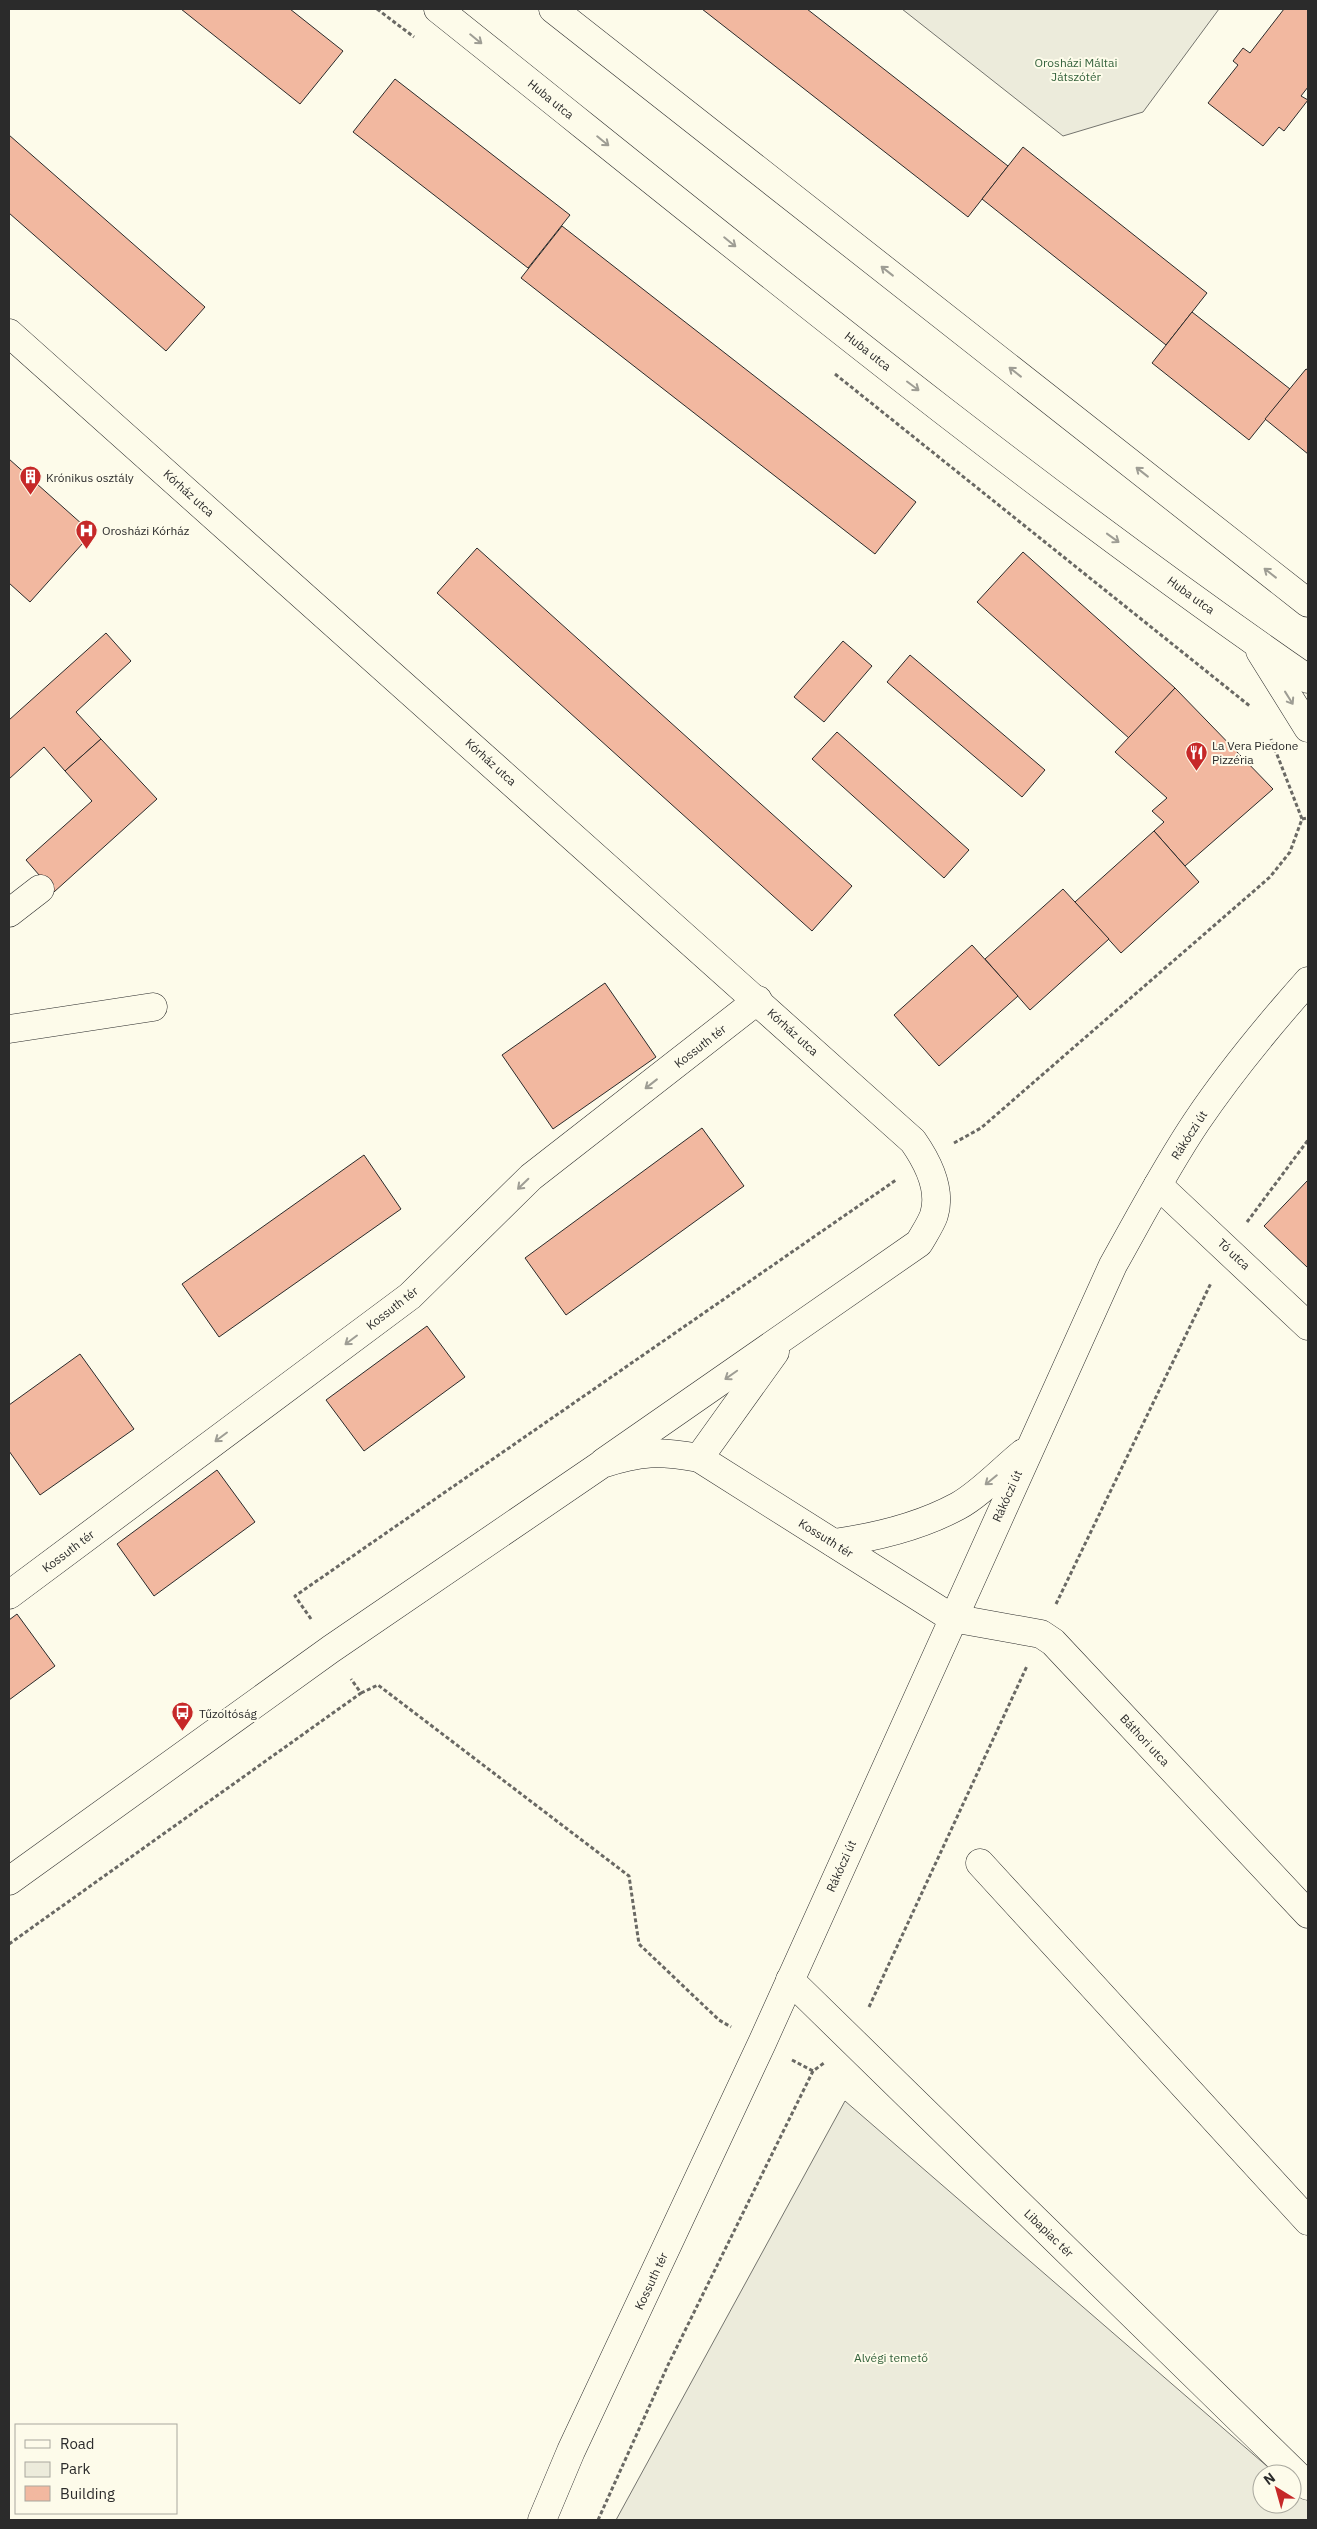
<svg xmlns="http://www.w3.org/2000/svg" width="1317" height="2529" viewBox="0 0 1317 2529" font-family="'IBM Plex Sans',sans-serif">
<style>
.green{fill:#ecebdb;stroke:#74746e}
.building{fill:#f2b8a0;stroke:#2b2b2b}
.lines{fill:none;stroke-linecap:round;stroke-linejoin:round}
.minor-casing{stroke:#2b2b2b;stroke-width:29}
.major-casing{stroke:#2b2b2b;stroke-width:29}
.path{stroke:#6a6964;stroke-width:3;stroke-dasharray:4 2.5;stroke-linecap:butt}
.minor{stroke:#fdfbea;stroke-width:28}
.major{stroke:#fdfbea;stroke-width:28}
.oneway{stroke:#9e9d94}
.labels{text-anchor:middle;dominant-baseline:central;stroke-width:4;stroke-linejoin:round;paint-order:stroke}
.park-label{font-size:12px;fill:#34623c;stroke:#fdfbea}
.street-label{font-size:12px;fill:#2b2b2b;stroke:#fdfbea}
.poi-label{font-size:12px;fill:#2b2b2b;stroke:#fdfbea;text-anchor:start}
</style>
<rect width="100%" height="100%" fill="#fdfbea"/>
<!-- green -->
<g class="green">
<polygon points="902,9 1219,9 1143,112 1063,136"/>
<polygon points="845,2101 1276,2474 1262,2474 1262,2504 1292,2504 1292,2487 1308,2501 1308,2520 616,2520"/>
</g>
<!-- building -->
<g class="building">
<polygon points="181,9 290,9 343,51 300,104"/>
<polygon points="702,9 807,9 1008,166 968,217"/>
<polygon points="1284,9 1308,9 1308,87 1301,96 1308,100 1284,131 1279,127 1263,146 1208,103 1238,65 1233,61 1243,48 1250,53"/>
<polygon points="395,79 570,215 528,268 353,132"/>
<polygon points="9,135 205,307 166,351 9,213"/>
<polygon points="1023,147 1207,293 1166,345 982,199"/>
<polygon points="562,226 916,502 875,554 521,278"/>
<polygon points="1192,312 1290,389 1249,440 1152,363"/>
<polygon points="1306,369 1308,370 1308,454 1265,419"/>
<polygon points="9,459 92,533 30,602 9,583"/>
<polygon points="477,548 852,886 812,931 437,593"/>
<polygon points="1023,552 1175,688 1130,739 977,602"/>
<polygon points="106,633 131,661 76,712 101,739 65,771 44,747 9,779 9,720"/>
<polygon points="843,641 872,666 824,722 794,697"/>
<polygon points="910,655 1045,770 1022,797 887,682"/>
<polygon points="1175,688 1273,789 1185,866 1154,831 1164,822 1152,811 1167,798 1115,752"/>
<polygon points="837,732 969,850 944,878 812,759"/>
<polygon points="101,739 157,799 54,892 26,860 92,801 65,771"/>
<polygon points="1154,831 1199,882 1121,953 1075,902"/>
<polygon points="1063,889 1109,939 1030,1010 985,959"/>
<polygon points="972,945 1018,996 939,1066 894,1015"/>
<polygon points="605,983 656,1057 553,1129 502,1055"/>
<polygon points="702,1128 744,1186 566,1315 525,1258"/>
<polygon points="364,1155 401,1209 219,1337 182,1284"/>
<polygon points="1308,1180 1308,1268 1264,1226"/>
<polygon points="427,1326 465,1377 364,1451 326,1400"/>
<polygon points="80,1354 134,1429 40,1495 9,1451 9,1405"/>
<polygon points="217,1470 255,1522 154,1596 117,1544"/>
<polygon points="17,1614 55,1666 9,1700 9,1620"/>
</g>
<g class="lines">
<defs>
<g id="minor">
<path d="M9,333L913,1141C927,1161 942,1189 934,1215C931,1224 924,1234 919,1243L604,1462"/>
<polyline points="9,913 40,889"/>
<polyline points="9,1029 153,1007"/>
<polyline points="1158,1185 1308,1326"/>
<polyline points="699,1458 775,1352"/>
<polyline points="9,1595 410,1296 531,1177 758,1000"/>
<polyline points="952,1618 1041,1634 1053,1642 1308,1914"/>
<polyline points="980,1863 1308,2221"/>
<polyline points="790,1980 1308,2486"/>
</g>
<g id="major">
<path d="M438,9C724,237 1007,471 1308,679"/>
<polyline points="553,9 1308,603"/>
<polyline points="1260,651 1308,728"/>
<path d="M834,1543C877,1537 919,1527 958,1506C980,1494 1003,1469 1023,1453"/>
<path d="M9,1881L331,1649L602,1464C641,1451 659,1451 699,1458L952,1618"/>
<path d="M542,2520L571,2451L762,2043L1113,1265C1140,1217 1166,1167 1197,1121C1230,1072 1269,1025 1308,981"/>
</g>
</defs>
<!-- minor casing -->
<use href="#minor" class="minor-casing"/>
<!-- major casing -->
<use href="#major" class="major-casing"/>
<!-- path -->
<g class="path">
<polyline points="377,9 414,37"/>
<polyline points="835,374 1251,707"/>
<polyline points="1302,819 1308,818"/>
<polyline points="954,1143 981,1128 1270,877 1290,852 1302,819 1271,739"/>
<polyline points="1247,1222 1308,1140"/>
<polyline points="1056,1604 1211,1283"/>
<polyline points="311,1619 295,1596 896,1180"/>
<polyline points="361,1693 378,1685 629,1876 639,1944 719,2020 731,2027"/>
<polyline points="9,1944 361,1693 351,1679"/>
<polyline points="869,2007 1027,1666"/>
<polyline points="792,2060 813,2071"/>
<polyline points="598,2520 668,2365 813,2071 824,2063"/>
</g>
<!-- minor -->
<use href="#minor" class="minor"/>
<!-- major -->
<use href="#major" class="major"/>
</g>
<!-- one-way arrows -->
<defs><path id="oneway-shaft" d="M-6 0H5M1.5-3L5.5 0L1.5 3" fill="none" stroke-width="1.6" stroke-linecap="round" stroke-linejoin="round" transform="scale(1.25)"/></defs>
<g class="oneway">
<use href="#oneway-shaft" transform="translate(476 39) rotate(39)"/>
<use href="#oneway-shaft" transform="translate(603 141) rotate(39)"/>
<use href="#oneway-shaft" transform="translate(730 242) rotate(39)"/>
<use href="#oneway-shaft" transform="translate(887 271) rotate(-142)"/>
<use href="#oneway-shaft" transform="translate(1015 372) rotate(-142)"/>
<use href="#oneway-shaft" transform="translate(913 386) rotate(37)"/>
<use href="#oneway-shaft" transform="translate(1142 472) rotate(-142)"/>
<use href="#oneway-shaft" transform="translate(1113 538) rotate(36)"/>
<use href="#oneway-shaft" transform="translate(1270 573) rotate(-142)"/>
<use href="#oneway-shaft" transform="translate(1289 698) rotate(58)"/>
<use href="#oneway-shaft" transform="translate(651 1084) rotate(142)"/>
<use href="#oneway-shaft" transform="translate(523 1184) rotate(136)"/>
<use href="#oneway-shaft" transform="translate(351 1340) rotate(143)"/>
<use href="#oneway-shaft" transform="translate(731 1375) rotate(145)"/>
<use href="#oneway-shaft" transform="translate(221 1437) rotate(143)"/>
<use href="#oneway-shaft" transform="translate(991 1480) rotate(141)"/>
</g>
<!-- icons -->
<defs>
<symbol id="building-pin" viewBox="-11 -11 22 30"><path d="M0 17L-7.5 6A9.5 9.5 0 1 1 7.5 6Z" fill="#c62828" stroke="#fdfbea"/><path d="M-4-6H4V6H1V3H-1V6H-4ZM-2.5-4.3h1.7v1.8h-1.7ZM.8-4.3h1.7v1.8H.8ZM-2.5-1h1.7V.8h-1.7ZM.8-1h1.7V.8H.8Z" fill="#fff"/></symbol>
<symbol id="hospital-pin" viewBox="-11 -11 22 30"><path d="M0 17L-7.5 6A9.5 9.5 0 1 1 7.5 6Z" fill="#c62828" stroke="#fdfbea"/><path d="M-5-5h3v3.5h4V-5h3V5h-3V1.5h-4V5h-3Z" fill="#fff"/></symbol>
<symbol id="restaurant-pin" viewBox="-11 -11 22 30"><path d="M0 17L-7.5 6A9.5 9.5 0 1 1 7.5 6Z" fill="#c62828" stroke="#fdfbea"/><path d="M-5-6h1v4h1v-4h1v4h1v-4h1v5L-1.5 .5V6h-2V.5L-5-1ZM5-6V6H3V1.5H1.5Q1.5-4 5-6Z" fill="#fff"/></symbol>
<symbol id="bus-pin" viewBox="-11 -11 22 30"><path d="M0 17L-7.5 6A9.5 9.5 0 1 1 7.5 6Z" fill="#c62828" stroke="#fdfbea"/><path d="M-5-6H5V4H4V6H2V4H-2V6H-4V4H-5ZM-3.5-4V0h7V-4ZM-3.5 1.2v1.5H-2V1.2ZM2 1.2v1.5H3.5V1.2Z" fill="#fff"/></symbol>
</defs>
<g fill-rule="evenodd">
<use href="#building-pin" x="18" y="464" width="25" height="34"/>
<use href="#hospital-pin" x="74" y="518" width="25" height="34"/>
<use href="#restaurant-pin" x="1184" y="740" width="25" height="34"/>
<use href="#bus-pin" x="170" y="1700" width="25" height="34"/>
</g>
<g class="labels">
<!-- park labels -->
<g class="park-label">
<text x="1076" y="62">Orosházi Máltai<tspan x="1076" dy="14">Játszótér</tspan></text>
<text x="891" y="2357">Alvégi temető</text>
</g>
<!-- street labels -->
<g class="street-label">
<text transform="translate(551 99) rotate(39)">Huba utca</text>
<text transform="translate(868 351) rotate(38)">Huba utca</text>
<text transform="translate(189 493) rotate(42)">Kórház utca</text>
<text transform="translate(1191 595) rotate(36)">Huba utca</text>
<text transform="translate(491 762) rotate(42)">Kórház utca</text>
<text transform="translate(793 1032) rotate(42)">Kórház utca</text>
<text transform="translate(700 1046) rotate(-38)">Kossuth tér</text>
<text transform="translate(1189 1135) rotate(-57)">Rákóczi út</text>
<text transform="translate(1234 1254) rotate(43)">Tó utca</text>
<text transform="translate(392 1308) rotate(-38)">Kossuth tér</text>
<text transform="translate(1007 1496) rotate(-66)">Rákóczi út</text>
<text transform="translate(826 1538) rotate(32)">Kossuth tér</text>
<text transform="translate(68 1551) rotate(-37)">Kossuth tér</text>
<text transform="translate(1145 1740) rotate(47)">Báthori utca</text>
<text transform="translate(841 1866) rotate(-66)">Rákóczi út</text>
<text transform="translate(1049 2233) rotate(44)">Libapiac tér</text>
<text transform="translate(651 2281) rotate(-65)">Kossuth tér</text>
</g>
<!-- poi labels -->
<g class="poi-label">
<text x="46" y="477">Krónikus osztály</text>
<text x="102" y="530">Orosházi Kórház</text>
<text x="1212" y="745">La Vera Piedone<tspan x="1212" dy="14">Pizzéria</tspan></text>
<text x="199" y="1713">Tűzoltóság</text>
</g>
</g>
<!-- border -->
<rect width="1317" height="2529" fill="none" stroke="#2b2b2b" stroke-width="20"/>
<!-- legend -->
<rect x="15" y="2424" width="162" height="90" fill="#fdfbea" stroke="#a9a89e"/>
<rect x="25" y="2440" width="25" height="8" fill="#fdfbea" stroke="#a9a89e"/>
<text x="60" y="2449" font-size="15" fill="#2b2b2b">Road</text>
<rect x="25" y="2462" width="25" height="15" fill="#ecebdb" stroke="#a9a89e"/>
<text x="60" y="2474" font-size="15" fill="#2b2b2b">Park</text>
<rect x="25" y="2486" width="25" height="15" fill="#f2b8a0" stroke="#a9a89e"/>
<text x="60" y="2499" font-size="15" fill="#2b2b2b">Building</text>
<!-- north arrow -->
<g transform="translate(1277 2489) rotate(323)"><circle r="24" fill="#fdfbea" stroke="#a9a89e"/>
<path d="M0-4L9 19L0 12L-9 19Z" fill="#c62828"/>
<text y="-8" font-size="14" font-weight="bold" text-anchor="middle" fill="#2b2b2b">N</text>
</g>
</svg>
